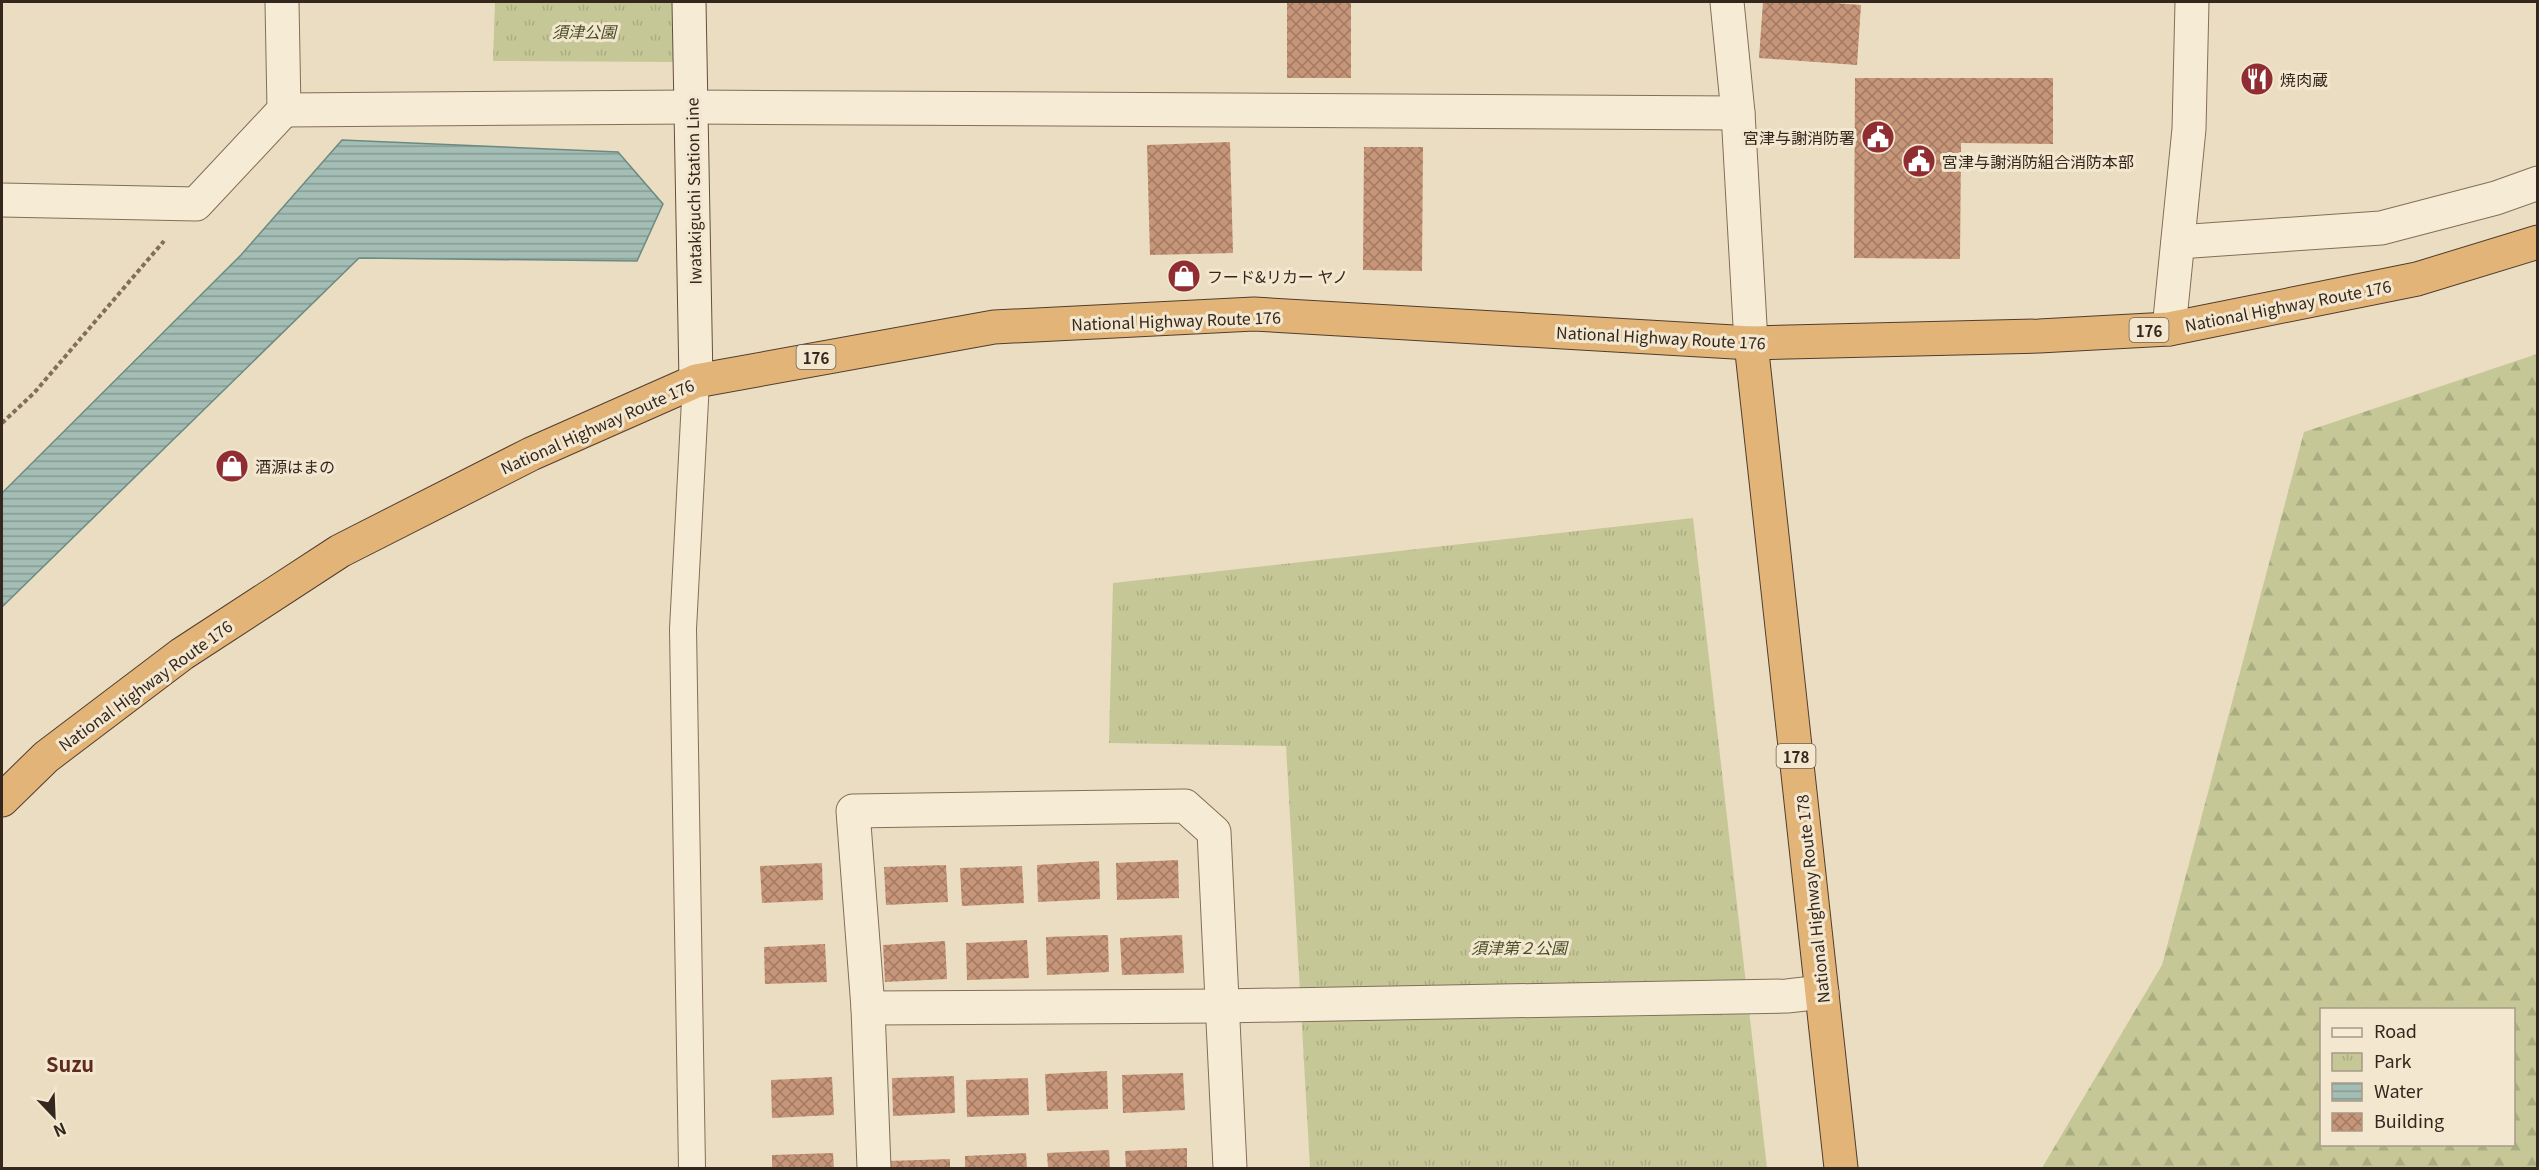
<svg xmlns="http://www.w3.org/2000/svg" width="2539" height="1170" viewBox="0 0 2539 1170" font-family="Georgia,'Noto Sans JP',serif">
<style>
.forest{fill:url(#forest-firs);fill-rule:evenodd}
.park{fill:url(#park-tufts)}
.water{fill:url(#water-rules);stroke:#6b8b82;stroke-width:1.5}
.building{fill:url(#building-cross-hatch)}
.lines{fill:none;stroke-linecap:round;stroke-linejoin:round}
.service-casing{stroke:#836e5a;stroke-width:28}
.minor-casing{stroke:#836e5a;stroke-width:35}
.tertiary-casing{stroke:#836e5a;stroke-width:35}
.secondary-casing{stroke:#654f3d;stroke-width:35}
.trunk-casing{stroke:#513d2e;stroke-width:35}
.path{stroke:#836e5a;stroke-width:4;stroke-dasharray:4.5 3;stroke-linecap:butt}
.service{stroke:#f6ebd4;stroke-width:26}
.minor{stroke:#f6ebd4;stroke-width:33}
.tertiary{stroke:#f6ebd4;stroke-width:33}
.secondary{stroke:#f6ebd4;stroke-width:33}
.trunk{stroke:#e2b478;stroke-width:33}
.labels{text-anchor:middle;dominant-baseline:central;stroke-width:6;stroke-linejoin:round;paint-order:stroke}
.shield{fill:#f3e7d0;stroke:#6d6153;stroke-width:1.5}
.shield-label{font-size:15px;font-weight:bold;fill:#34271d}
.park-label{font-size:16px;font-style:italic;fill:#474f25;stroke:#f3e7d0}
.poi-label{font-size:16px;fill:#34271d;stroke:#f3e7d0;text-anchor:start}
.street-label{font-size:16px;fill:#34271d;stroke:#f3e7d0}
.quarter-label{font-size:20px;font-weight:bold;fill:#5e2a1f;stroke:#f3e7d0}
</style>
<defs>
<pattern id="forest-firs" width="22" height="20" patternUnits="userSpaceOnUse" patternTransform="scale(1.5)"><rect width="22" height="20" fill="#c5c896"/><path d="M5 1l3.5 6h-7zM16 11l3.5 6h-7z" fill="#aaac81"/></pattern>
<pattern id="park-tufts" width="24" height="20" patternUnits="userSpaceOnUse" patternTransform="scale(1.5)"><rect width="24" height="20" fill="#c5c896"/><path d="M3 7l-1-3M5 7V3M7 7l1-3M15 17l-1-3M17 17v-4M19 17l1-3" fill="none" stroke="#aaac81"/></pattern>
<pattern id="water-rules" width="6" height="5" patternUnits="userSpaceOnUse" patternTransform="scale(1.5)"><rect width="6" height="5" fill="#a4beb5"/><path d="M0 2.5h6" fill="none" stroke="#869a93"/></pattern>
<pattern id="building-cross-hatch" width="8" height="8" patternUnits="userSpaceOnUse" patternTransform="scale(1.5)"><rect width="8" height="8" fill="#c79679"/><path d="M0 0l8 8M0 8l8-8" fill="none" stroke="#a27a63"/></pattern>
</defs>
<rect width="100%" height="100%" fill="#ebddc1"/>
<!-- forest -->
<path class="forest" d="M2537,354V1168H2042L2162,965L2304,432ZM2322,1010H2514V1144H2322Z"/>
<!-- park -->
<g class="park">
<polygon points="495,2 673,2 676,62 493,61"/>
<polygon points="1693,518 1767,1168 1310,1168 1286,746 1109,743 1113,583"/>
</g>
<!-- water -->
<polygon class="water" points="342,140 618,152 663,204 637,261 359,258 2,607 2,493 241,255"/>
<!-- building -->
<g class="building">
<rect x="1287" y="2" width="64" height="76"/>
<polygon points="1763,2 1819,2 1861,5 1857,65 1759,58"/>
<polygon points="1855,78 2053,78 2053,144 1961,143 1960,259 1854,258"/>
<polygon points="1230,142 1233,253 1150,255 1147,145"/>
<polygon points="1364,147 1423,147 1422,271 1363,270"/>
<polygon points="1178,860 1179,898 1117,900 1116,863"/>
<polygon points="1099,861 1100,899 1038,902 1037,865"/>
<polygon points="822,863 823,900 762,903 760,866"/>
<polygon points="946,865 948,902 886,905 884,867"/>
<polygon points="1022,866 1024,903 962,906 960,868"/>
<polygon points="1108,935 1109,972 1047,975 1046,937"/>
<polygon points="1182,935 1184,973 1122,975 1120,938"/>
<polygon points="1027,940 1029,978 967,980 966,943"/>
<polygon points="945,941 947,979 885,982 883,945"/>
<polygon points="825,944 827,982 765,984 764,947"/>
<polygon points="1107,1071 1108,1109 1047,1111 1045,1074"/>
<polygon points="1183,1073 1185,1110 1123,1113 1122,1075"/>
<polygon points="954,1076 955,1113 893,1116 892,1078"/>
<polygon points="832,1077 834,1115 772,1118 771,1080"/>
<polygon points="1028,1078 1029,1115 967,1117 966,1080"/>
<polygon points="1187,1148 1187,1168 1126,1168 1125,1151"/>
<polygon points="1109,1150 1110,1168 1048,1168 1047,1153"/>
<polygon points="833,1153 834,1168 772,1168 772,1155"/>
<polygon points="1026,1153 1027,1168 965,1168 965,1156"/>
<polygon points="950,1159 950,1168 888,1168 888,1161"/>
</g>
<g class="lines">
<defs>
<polyline id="service" points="692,1168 683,629 696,381"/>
<g id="minor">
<polyline points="284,110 692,107 1738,113"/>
<polyline points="2,200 196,204 284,110 282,2"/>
<polyline points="2178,242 2381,228 2496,198 2538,183"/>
<polyline points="2169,329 2189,129 2192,2"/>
<polyline points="868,1008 1222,1006 1787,996 1822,992"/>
<polyline points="874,1168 868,1008 853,811 1185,806 1214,832 1230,1168"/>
</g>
<polyline id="tertiary" points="1727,2 1738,113 1751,343"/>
<polyline id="secondary" points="689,2 696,381"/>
<g id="trunk">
<polyline points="1751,343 1841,1168"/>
<polyline points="2,800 46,757 182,654 340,551 531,454 696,381 994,327 1254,314 1751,343 2039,336 2169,329 2417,279 2538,242"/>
</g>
</defs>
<!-- service casing -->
<use href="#service" class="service-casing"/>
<!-- minor casing -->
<use href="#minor" class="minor-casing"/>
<!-- tertiary casing -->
<use href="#tertiary" class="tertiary-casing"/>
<!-- secondary casing -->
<use href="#secondary" class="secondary-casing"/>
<!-- trunk casing -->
<use href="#trunk" class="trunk-casing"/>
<!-- path -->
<polyline class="path" points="2,423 34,393 164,241"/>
<!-- service -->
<use href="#service" class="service"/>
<!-- minor -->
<use href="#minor" class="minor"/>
<!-- tertiary -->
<use href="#tertiary" class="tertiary"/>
<!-- secondary -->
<use href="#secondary" class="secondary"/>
<!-- trunk -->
<use href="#trunk" class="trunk"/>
</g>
<!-- icons -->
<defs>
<symbol id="restaurant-disc" viewBox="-11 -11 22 22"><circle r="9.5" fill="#8f2d32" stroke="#f3e7d0"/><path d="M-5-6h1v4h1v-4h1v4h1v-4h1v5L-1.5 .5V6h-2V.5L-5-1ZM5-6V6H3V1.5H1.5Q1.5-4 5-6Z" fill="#fff"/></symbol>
<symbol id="civic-disc" viewBox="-11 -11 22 22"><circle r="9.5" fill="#8f2d32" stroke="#f3e7d0"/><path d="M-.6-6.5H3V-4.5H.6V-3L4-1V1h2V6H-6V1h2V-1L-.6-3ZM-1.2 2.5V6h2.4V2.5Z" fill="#fff"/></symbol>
<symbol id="shop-disc" viewBox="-11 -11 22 22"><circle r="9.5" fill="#8f2d32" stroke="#f3e7d0"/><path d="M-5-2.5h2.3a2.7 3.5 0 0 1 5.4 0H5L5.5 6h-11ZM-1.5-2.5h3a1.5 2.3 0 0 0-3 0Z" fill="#fff"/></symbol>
</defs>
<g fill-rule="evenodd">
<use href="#restaurant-disc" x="2238" y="60" width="38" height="38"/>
<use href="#civic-disc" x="1859" y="118" width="38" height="38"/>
<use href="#civic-disc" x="1900" y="142" width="38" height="38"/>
<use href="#shop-disc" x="1165" y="257" width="38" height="38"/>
<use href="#shop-disc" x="213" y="447" width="38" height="38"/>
</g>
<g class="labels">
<!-- shield labels -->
<g class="shield">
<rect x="2129.5" y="318" width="39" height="24" rx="4.5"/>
<rect x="796.5" y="345" width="39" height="24" rx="4.5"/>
<rect x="1776.5" y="744" width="39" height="24" rx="4.5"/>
</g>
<g class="shield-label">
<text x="2149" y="330">176</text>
<text x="816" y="357">176</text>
<text x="1796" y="756">178</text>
</g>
<!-- park labels -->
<g class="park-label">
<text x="584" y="31">須津公園</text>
<text x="1519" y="947">須津第２公園</text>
</g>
<!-- poi labels -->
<g class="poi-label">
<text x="2280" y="79">焼肉蔵</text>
<text x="1855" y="137" text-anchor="end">宮津与謝消防署</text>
<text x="1942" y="161">宮津与謝消防組合消防本部</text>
<text x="1207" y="276">フード&amp;リカー ヤノ</text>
<text x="255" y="466">酒源はまの</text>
</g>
<!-- street labels -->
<g class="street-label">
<text transform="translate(693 191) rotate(-91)">Iwatakiguchi Station Line</text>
<text transform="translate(2288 305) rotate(-11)">National Highway Route 176</text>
<text transform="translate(1176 320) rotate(-2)">National Highway Route 176</text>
<text transform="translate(1661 337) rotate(3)">National Highway Route 176</text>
<text transform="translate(597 426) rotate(-24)">National Highway Route 176</text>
<text transform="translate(145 685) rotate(-36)">National Highway Route 176</text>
<text transform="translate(1812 899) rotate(-96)">National Highway Route 178</text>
</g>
<!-- quarter labels -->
<g class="quarter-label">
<text x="70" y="1063">Suzu</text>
</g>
</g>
<!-- border -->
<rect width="2539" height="1170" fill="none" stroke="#34271d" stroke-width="6"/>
<!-- legend -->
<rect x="2320" y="1008" width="195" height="138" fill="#f3e7d0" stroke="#a79a88" stroke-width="1.5"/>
<rect x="2332" y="1028" width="30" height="9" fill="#f6ebd4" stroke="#a79a88" stroke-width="1.5"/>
<text x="2374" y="1038" font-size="18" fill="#34271d">Road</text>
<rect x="2332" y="1053" width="30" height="18" fill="url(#park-tufts)" stroke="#a79a88" stroke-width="1.5"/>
<text x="2374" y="1068" font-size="18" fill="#34271d">Park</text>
<rect x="2332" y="1083" width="30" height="18" fill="url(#water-rules)" stroke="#a79a88" stroke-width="1.5"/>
<text x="2374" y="1098" font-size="18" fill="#34271d">Water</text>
<rect x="2332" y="1113" width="30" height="18" fill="url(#building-cross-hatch)" stroke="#a79a88" stroke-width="1.5"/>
<text x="2374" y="1128" font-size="18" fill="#34271d">Building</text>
<!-- north arrow -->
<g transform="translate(54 1116) rotate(157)" stroke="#f3e7d0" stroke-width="4.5" paint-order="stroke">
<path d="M0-4.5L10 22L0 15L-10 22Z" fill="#34271d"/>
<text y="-9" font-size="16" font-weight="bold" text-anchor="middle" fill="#34271d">N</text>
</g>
</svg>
